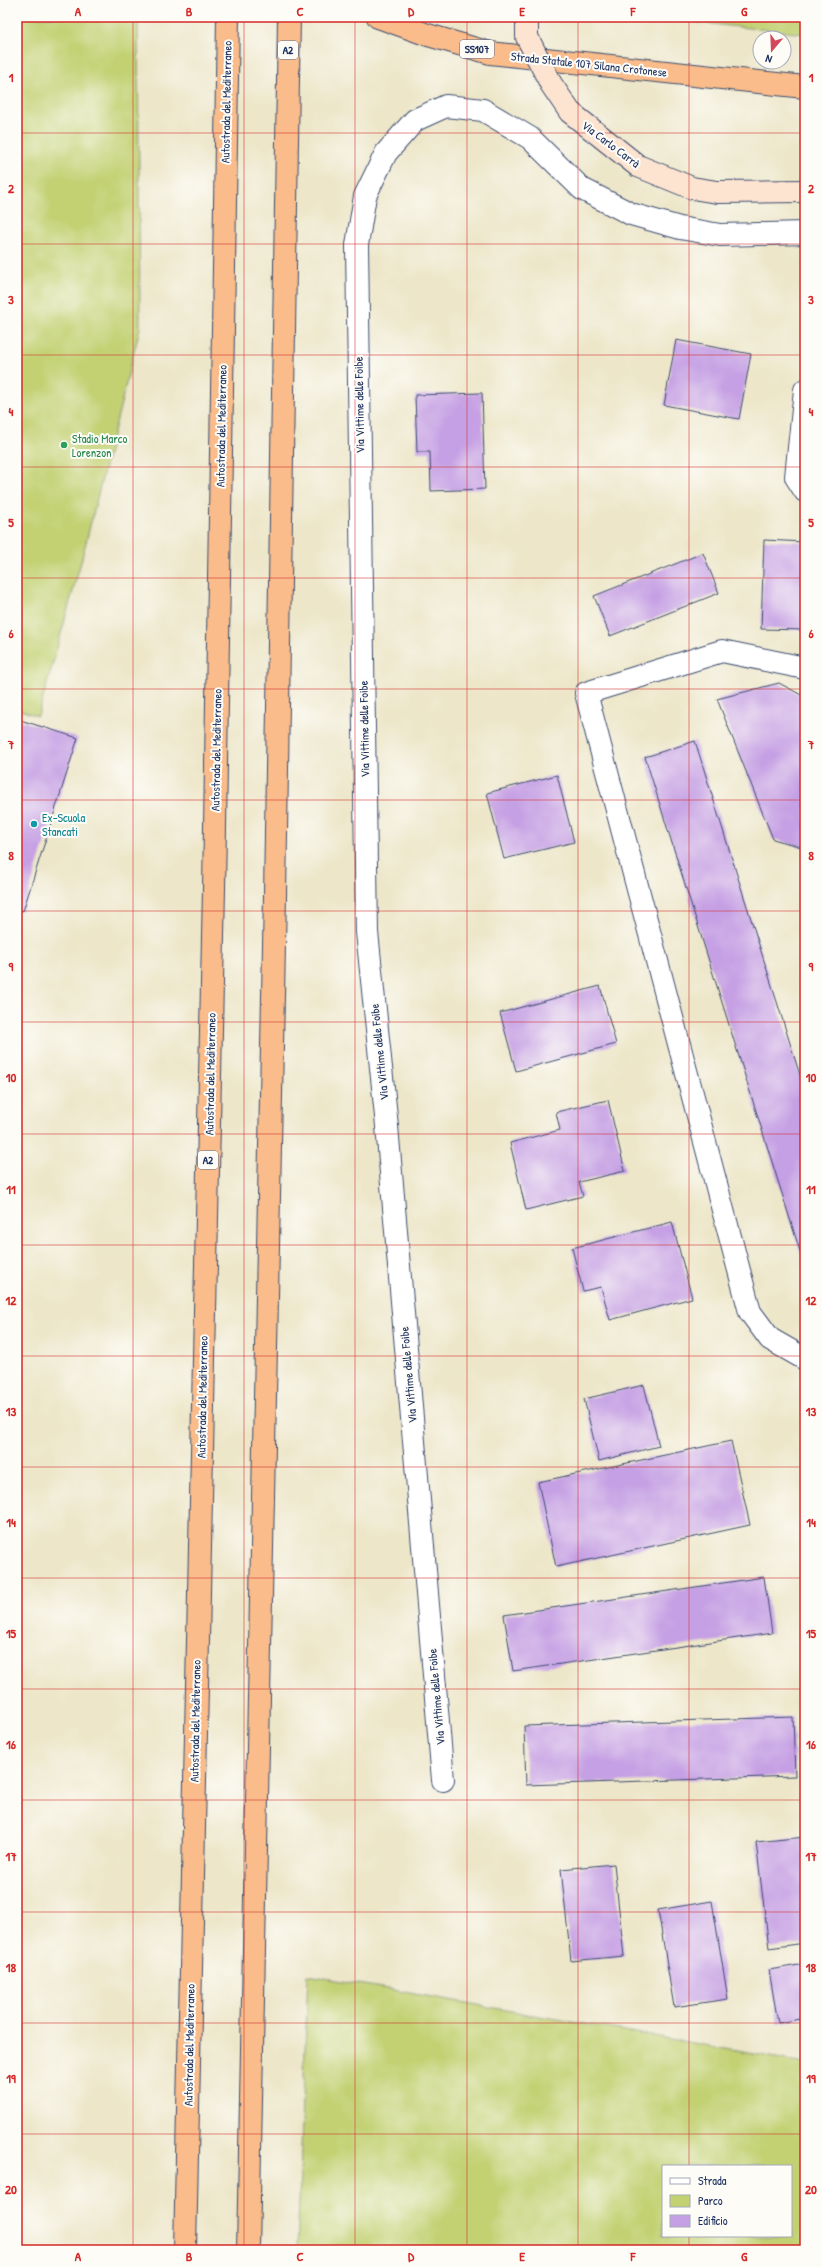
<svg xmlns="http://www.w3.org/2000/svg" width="822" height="2267" viewBox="0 0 822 2267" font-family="'Patrick Hand',sans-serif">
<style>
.green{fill:#c3d173;stroke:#6f8068;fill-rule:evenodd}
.building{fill:#c6a0e4}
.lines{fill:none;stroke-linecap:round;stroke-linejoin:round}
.street-casing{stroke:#3a4a6e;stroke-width:24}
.highway-casing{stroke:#3a4a6e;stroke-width:24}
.street{stroke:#fff;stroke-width:22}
.highway{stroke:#f9bc8a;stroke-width:22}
.secondary-bridge-casing{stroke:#3a4a6e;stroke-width:24;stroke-linecap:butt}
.secondary-bridge{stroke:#fde4d0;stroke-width:22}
.grid{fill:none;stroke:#d62828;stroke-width:1;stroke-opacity:0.55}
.leisure-dot{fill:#2e9e5b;stroke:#fdfcf7;stroke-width:1.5}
.culture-dot{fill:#0f9aa8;stroke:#fdfcf7;stroke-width:1.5}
.labels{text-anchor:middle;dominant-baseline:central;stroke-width:4;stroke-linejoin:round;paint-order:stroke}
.shield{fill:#fdfcf7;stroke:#5f6c8c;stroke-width:1}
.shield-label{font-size:11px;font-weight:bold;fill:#1b2f5e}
.street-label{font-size:12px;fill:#1b2f5e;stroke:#fdfcf7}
.leisure-label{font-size:12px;fill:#27864d;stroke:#fdfcf7;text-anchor:start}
.culture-label{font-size:12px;fill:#0d838f;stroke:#fdfcf7;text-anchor:start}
.neatline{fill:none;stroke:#d62828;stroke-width:1.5}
.grid-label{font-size:13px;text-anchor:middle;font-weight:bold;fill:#d62828}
</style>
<rect width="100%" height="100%" fill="#fdfcf7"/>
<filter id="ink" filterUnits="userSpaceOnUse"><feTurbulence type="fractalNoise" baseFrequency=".025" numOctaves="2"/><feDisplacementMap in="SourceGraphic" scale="8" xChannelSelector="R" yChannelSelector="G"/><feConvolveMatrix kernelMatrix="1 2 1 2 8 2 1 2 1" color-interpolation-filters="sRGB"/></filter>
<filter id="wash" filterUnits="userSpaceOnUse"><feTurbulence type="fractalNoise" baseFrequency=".012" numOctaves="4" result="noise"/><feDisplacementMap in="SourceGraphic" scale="16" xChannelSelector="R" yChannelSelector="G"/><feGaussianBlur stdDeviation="0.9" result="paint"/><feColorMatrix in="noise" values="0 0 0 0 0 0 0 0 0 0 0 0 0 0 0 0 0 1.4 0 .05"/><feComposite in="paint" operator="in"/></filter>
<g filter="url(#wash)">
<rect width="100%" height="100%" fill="#ede6c9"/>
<!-- green -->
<g class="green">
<polygon points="17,17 138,17 140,328 81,562 38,716 17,709"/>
<polygon points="646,17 805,17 805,34"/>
<path d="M308,1975L805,2063V2250H297ZM663,2166H791V2236H663Z"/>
</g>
<g id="blocks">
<!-- building -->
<g class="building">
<polygon points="676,340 751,354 739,419 664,405"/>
<polygon points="482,393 485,489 431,491 430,452 417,452 415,395"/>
<polygon points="764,540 805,542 805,630 761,629"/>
<polygon points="703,553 719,593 610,636 594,596"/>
<polygon points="779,683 805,697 805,848 773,839 717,699"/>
<polygon points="17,719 78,738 23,911 17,909"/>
<polygon points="695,741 805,1091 805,1267 645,757"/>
<polygon points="557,775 574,842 504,859 487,793"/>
<polygon points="600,986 616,1044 516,1071 500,1013"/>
<polygon points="608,1100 625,1171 579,1182 583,1196 526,1210 510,1143 560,1130 556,1112"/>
<polygon points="672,1222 692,1298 610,1320 601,1287 583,1291 572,1248"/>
<polygon points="644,1385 659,1446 599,1461 584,1399"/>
<polygon points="731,1441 750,1525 556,1567 538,1482"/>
<polygon points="764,1577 772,1633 513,1671 504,1615"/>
<polygon points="793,1717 795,1776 526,1785 524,1726"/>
<polygon points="805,1837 805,1943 769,1948 756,1842"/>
<polygon points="614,1864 624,1956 571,1961 561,1869"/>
<polygon points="712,1901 728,1999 674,2007 658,1910"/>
<polygon points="805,1964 805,2018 778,2023 769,1970"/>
</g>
</g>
</g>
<g filter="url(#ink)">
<use href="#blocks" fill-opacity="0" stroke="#3a4a6e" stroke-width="1"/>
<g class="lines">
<defs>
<g id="street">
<polyline points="805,390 796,477 805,491"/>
<polyline points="805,668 722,651 586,693 750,1312 770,1339 805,1359"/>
<polyline points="443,1780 387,1126 367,932 357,245 365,196 386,153 415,120 446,106 483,110 530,138 582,189 631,214 680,228 720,235 805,233"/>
</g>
<g id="highway">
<polyline points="378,17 428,35 490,53 805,87"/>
<polyline points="185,2250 214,889 228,17"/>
<polyline points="248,2250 275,895 289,17"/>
</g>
</defs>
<!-- street casing -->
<use href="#street" class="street-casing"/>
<!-- highway casing -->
<use href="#highway" class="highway-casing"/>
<!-- street -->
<use href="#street" class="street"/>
<!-- highway -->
<use href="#highway" class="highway"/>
<defs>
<polyline id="secondary-bridge" points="527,17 527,37 551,84 570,112 638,166 692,188 717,192 805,191"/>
</defs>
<!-- secondary-bridge casing -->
<use href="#secondary-bridge" class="secondary-bridge-casing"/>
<!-- secondary-bridge -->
<use href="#secondary-bridge" class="secondary-bridge"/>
</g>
</g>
<!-- grid -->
<path class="grid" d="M133,17V2250M244,17V2250M355,17V2250M467,17V2250M578,17V2250M689,17V2166M17,133H805M17,244H805M17,355H805M17,467H805M17,578H805M17,689H805M17,800H805M17,911H805M17,1022H805M17,1134H805M17,1245H805M17,1356H805M17,1467H805M17,1578H805M17,1689H805M17,1800H805M17,1912H805M17,2023H805M17,2134H805M689,2236V2250"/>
<!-- markers -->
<circle class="leisure-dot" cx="64" cy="445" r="4"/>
<circle class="culture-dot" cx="34" cy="824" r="4"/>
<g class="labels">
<!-- shield labels -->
<g class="shield">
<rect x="460" y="40" width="34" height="18" rx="3"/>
<rect x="278" y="41" width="20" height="18" rx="3"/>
<rect x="198" y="1151" width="20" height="18" rx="3"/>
</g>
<g class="shield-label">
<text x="477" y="49">SS107</text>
<text x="288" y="50">A2</text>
<text x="208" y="1160">A2</text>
</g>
<!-- street labels -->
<g class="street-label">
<text transform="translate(589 64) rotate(6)">Strada Statale 107 Silana Crotonese</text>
<text transform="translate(226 102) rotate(-89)">Autostrada del Mediterraneo</text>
<text transform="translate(611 144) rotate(37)">Via Carlo Carrà</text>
<text transform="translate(359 405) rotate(-91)">Via Vittime delle Foibe</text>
<text transform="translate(221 426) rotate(-89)">Autostrada del Mediterraneo</text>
<text transform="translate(364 729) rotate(-91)">Via Vittime delle Foibe</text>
<text transform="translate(216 750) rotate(-89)">Autostrada del Mediterraneo</text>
<text transform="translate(379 1052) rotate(-96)">Via Vittime delle Foibe</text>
<text transform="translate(210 1074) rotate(-89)">Autostrada del Mediterraneo</text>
<text transform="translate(408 1375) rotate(-95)">Via Vittime delle Foibe</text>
<text transform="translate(202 1397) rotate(-89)">Autostrada del Mediterraneo</text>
<text transform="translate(436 1697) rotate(-95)">Via Vittime delle Foibe</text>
<text transform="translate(195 1721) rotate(-89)">Autostrada del Mediterraneo</text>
<text transform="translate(189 2045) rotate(-89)">Autostrada del Mediterraneo</text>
</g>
<!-- leisure labels -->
<g class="leisure-label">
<text x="72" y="438">Stadio Marco<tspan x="72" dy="14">Lorenzon</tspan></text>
</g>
<!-- culture labels -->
<g class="culture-label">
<text x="42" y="817">Ex-Scuola<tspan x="42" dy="14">Stancati</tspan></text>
</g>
</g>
<!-- margin -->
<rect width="822" height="2267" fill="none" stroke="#fdfcf7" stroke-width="44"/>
<!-- legend -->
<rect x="662" y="2165" width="130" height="72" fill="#fdfcf7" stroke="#a3aaba"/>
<rect x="670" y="2178" width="20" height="6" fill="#ffffff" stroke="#a3aaba"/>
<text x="698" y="2185" font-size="12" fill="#1b2f5e">Strada</text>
<rect x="670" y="2195" width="20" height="12" fill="#c3d173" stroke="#a3aaba"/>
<text x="698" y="2205" font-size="12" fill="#1b2f5e">Parco</text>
<rect x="670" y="2215" width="20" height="12" fill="#c6a0e4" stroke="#a3aaba"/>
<text x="698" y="2225" font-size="12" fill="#1b2f5e">Edificio</text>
<!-- north arrow -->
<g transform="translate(772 50) rotate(199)"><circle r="19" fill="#fdfcf7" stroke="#a3aaba"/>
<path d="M0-3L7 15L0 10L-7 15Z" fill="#d1495b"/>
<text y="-6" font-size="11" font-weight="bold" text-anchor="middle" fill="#1b2f5e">N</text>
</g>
<rect x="22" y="22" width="778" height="2223" class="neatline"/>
<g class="grid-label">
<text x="78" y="16">A</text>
<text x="189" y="16">B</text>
<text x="300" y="16">C</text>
<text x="411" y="16">D</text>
<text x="522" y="16">E</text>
<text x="633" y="16">F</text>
<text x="744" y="16">G</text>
<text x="11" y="82">1</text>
<text x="811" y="82">1</text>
<text x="11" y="193">2</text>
<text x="811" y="193">2</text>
<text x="11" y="304">3</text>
<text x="811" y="304">3</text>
<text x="11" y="416">4</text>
<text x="811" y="416">4</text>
<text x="11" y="527">5</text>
<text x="811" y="527">5</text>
<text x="11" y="638">6</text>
<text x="811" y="638">6</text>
<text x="11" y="749">7</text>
<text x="811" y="749">7</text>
<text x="11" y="860">8</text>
<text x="811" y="860">8</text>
<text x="11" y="971">9</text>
<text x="811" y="971">9</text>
<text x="11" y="1082">10</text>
<text x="811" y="1082">10</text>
<text x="11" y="1194">11</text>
<text x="811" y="1194">11</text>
<text x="11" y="1305">12</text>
<text x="811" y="1305">12</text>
<text x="11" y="1416">13</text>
<text x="811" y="1416">13</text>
<text x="11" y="1527">14</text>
<text x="811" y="1527">14</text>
<text x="11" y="1638">15</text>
<text x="811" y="1638">15</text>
<text x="11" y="1749">16</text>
<text x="811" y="1749">16</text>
<text x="11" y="1861">17</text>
<text x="811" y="1861">17</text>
<text x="11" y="1972">18</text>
<text x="811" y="1972">18</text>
<text x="11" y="2083">19</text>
<text x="811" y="2083">19</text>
<text x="11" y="2194">20</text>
<text x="811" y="2194">20</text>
<text x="78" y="2261">A</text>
<text x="189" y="2261">B</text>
<text x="300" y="2261">C</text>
<text x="411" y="2261">D</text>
<text x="522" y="2261">E</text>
<text x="633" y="2261">F</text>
<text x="744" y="2261">G</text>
</g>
</svg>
